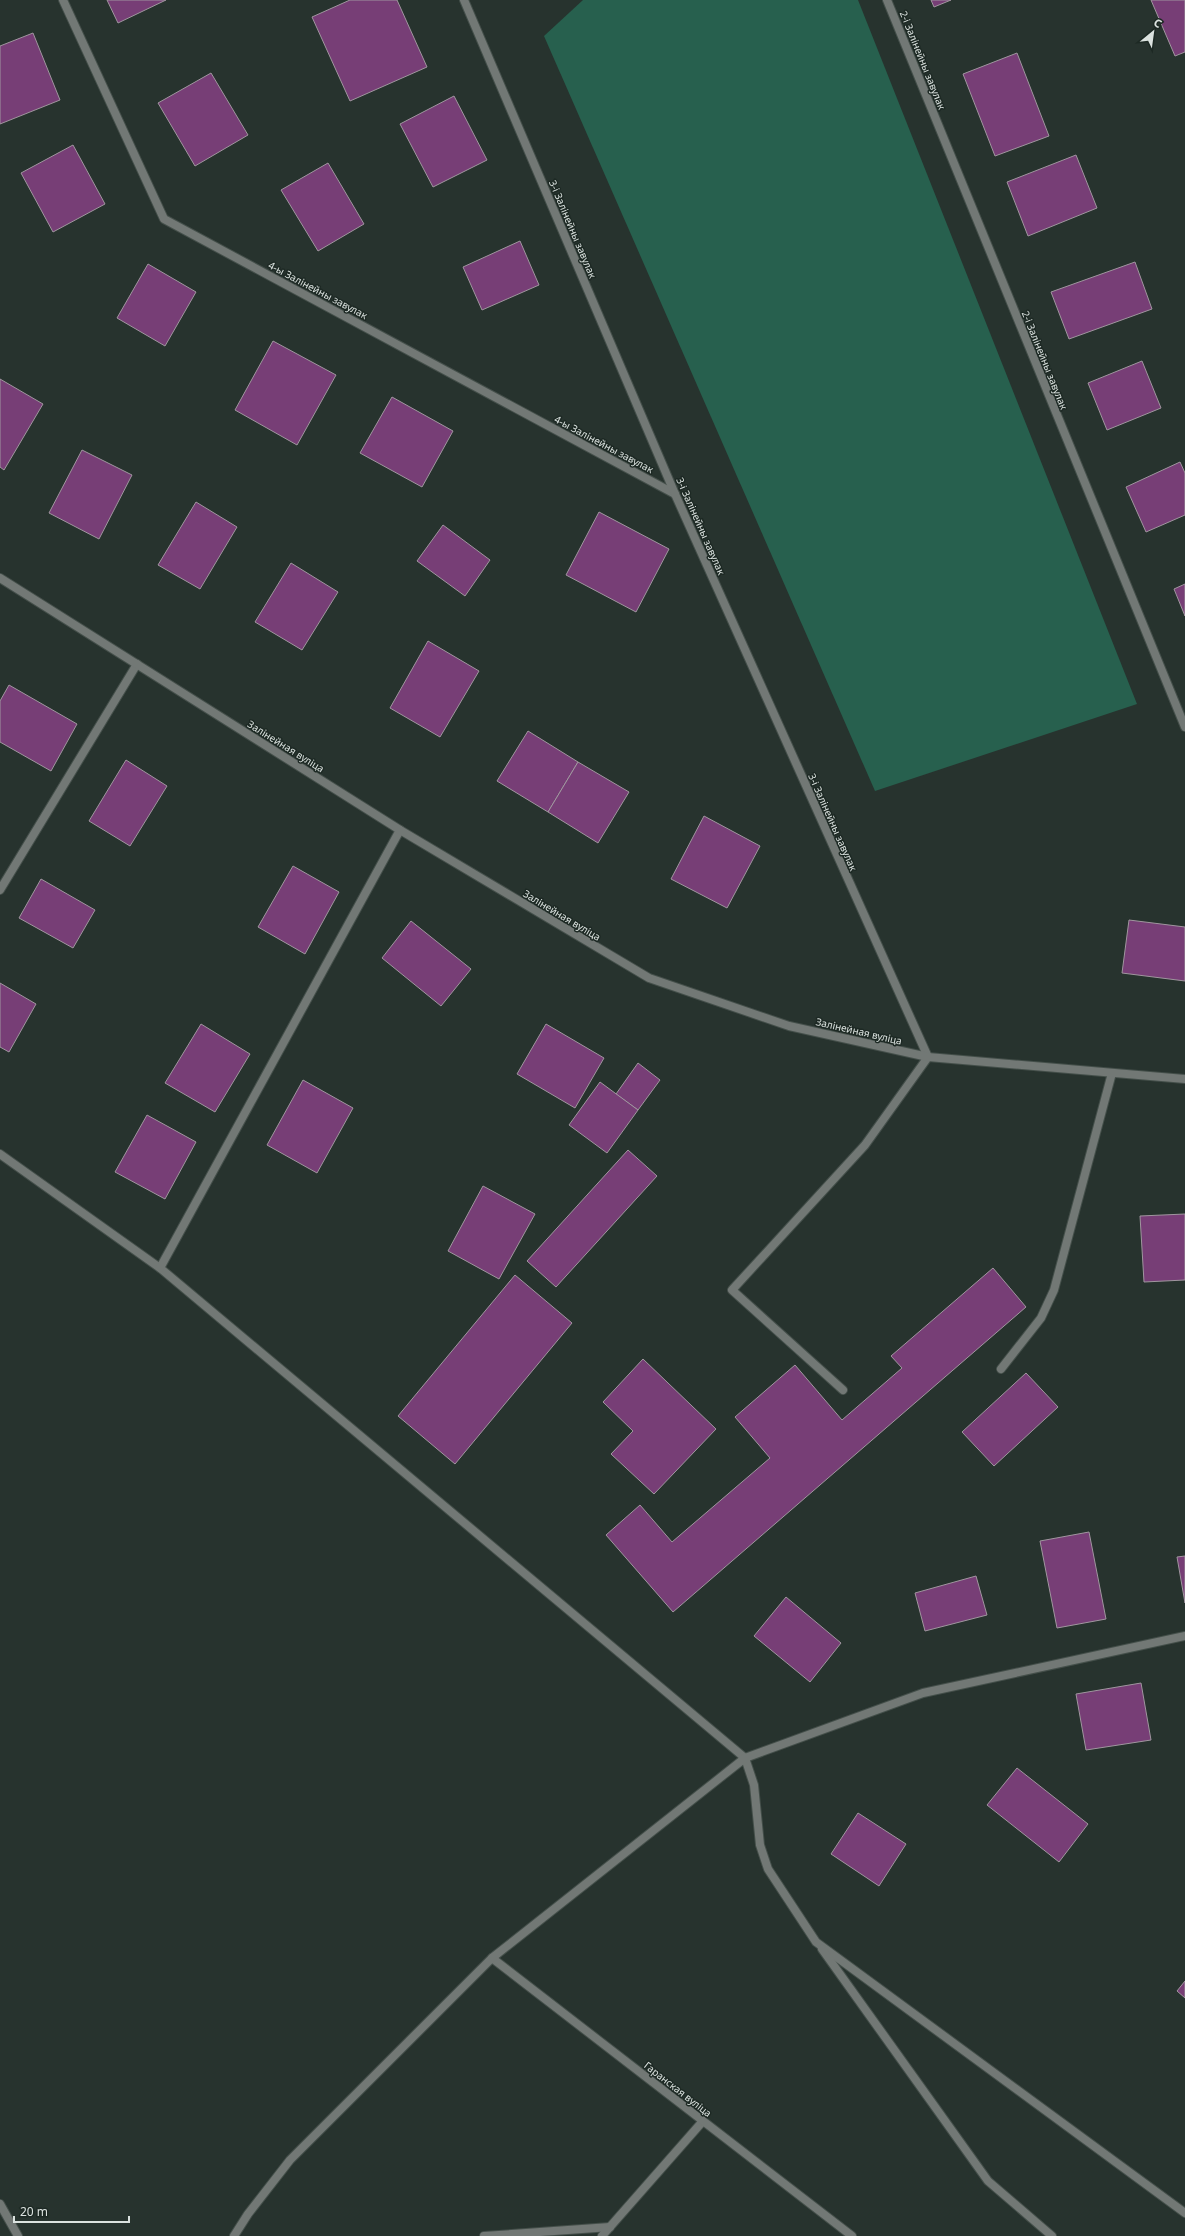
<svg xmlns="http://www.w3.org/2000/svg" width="1185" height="2236" viewBox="0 0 1185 2236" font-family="'Noto Sans',sans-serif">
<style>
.green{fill:#27604e}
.building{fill:#773e76;stroke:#a0969f}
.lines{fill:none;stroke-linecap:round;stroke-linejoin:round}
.service-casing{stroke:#444f4a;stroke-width:10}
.minor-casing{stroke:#444f4a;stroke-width:10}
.tertiary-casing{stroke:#444f4a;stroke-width:10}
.service{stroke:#727875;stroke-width:8}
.minor{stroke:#727875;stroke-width:8}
.tertiary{stroke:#727875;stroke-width:8}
.labels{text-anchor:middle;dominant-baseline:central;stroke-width:3;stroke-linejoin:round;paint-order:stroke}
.street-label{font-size:10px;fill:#dbe2df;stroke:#1d2924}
</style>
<rect width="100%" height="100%" fill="#27332e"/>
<!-- green -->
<polygon class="green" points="583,0 858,0 1137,704 875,791 544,36"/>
<!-- building -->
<g class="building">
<polygon points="107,0 166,0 118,23"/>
<polygon points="350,0 397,0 427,67 350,101 312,17"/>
<polygon points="931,0 951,0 934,7"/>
<polygon points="1151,0 1185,0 1185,52 1175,56"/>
<polygon points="33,33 60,100 0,124 0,46"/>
<polygon points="1017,53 1049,136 995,156 963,74"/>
<polygon points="211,73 248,135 195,166 158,103"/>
<polygon points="454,96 487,160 433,187 400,124"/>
<polygon points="73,145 105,204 53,232 21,173"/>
<polygon points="1076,155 1097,208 1028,236 1007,182"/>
<polygon points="328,163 364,224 318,251 281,190"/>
<polygon points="520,241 539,285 482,310 463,267"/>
<polygon points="1135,262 1152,309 1069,339 1051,292"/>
<polygon points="148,264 196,292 165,346 117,318"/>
<polygon points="273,341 336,375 297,445 235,410"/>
<polygon points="1142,361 1161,408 1107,430 1088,383"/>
<polygon points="0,379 43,404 4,470 0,467"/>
<polygon points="392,397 453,431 422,487 360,453"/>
<polygon points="82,450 132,475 99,539 49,513"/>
<polygon points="1180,462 1185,473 1185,515 1146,532 1126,487"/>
<polygon points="196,502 237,527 200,589 158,565"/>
<polygon points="599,512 669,549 636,612 566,575"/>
<polygon points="443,525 490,560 465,596 417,561"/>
<polygon points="291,563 338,592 302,650 255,622"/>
<polygon points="1185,584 1185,616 1174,589"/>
<polygon points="428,641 479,671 440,737 390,708"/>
<polygon points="9,685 77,724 51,771 0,742 0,701"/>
<polygon points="528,731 578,762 548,812 497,781"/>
<polygon points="126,760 167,786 130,846 89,821"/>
<polygon points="578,762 629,792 598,843 548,812"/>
<polygon points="704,816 760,846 727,908 671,879"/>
<polygon points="293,866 339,892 305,954 258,927"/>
<polygon points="41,879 95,910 73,948 19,918"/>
<polygon points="1129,920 1185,927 1185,981 1122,973"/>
<polygon points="411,921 471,969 441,1006 382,958"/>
<polygon points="0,983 36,1004 9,1052 0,1047"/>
<polygon points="201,1024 250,1054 215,1112 165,1083"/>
<polygon points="546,1024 604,1058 575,1108 517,1074"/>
<polygon points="638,1063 660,1080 638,1110 616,1094"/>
<polygon points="303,1080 353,1108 317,1173 267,1145"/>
<polygon points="600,1082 638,1110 607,1153 569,1125"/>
<polygon points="147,1115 196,1142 165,1199 115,1172"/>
<polygon points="628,1150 657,1176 556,1287 527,1261"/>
<polygon points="483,1186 535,1214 499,1279 448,1251"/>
<polygon points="1185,1214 1185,1280 1144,1282 1140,1216"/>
<polygon points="993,1268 1026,1307 673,1612 606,1535 640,1505 672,1542 770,1458 735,1417 795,1365 842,1420 902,1368 891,1356"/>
<polygon points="515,1275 572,1323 455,1464 398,1416"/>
<polygon points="643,1359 716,1429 654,1494 611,1454 633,1431 603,1402"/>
<polygon points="1026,1373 1058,1407 994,1466 962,1432"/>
<polygon points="1089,1532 1106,1619 1057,1628 1040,1541"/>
<polygon points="1185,1556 1185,1603 1177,1557"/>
<polygon points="976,1576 987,1615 925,1631 915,1593"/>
<polygon points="786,1597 841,1643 810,1682 754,1636"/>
<polygon points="1141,1683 1151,1740 1086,1750 1076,1694"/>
<polygon points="1017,1768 1088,1824 1059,1862 987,1805"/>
<polygon points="858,1813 906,1844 879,1886 831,1854"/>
<polygon points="1185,1981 1185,1998 1177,1991"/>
</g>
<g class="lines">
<defs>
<g id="service">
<polyline points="0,890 137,664"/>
<polyline points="0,1154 160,1268 745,1758 754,1785 760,1845 768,1869 816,1942 1185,2213"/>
<polyline points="160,1268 400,830"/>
<polyline points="1001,1369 1041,1318 1054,1290 1112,1073"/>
<polyline points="843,1390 732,1290 865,1145 928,1057"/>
<polyline points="822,1949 988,2181 1052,2236"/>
<polyline points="0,2204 18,2236"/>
<polyline points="484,2236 610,2227"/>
<polyline points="602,2236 703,2121"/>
</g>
<g id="minor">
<polyline points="63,0 164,219 675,494"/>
<polyline points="464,0 675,494 928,1057"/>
<polyline points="887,0 1185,727"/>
<polyline points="492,1958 852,2236"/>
<polyline points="234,2236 248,2214 290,2160 492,1958 745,1758 923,1693 1185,1636"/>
</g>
<polyline id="tertiary" points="0,578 400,830 649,978 789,1026 928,1057 1185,1079"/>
</defs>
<!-- service casing -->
<use href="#service" class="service-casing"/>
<!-- minor casing -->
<use href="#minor" class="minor-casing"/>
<!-- tertiary casing -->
<use href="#tertiary" class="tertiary-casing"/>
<!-- service -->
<use href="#service" class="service"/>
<!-- minor -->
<use href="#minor" class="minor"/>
<!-- tertiary -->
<use href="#tertiary" class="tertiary"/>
</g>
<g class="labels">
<!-- street labels -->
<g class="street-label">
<text transform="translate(923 60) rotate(68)">2-і Залінейны завулак</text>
<text transform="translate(573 229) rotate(67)">3-і Залінейны завулак</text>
<text transform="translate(318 290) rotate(28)">4-ы Залінейны завулак</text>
<text transform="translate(1045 360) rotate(68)">2-і Залінейны завулак</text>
<text transform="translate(604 444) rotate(28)">4-ы Залінейны завулак</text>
<text transform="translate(701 526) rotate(66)">3-і Залінейны завулак</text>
<text transform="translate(286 746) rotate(32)">Залінейная вуліца</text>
<text transform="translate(833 822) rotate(66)">3-і Залінейны завулак</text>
<text transform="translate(562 915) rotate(31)">Залінейная вуліца</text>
<text transform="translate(859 1031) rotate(13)">Залінейная вуліца</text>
<text transform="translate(678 2089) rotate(38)">Гаранская вуліца</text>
</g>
</g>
<!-- north arrow -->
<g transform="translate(1153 32) rotate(29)" stroke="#1d2924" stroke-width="3" paint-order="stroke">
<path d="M0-3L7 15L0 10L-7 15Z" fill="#dbe2df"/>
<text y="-6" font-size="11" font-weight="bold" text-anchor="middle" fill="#dbe2df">С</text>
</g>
<!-- scale -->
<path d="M14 2216v6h115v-6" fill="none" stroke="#dbe2df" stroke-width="2"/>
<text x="20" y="2216" font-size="12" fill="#dbe2df" stroke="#1d2924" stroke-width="3" paint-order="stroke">20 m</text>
</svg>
